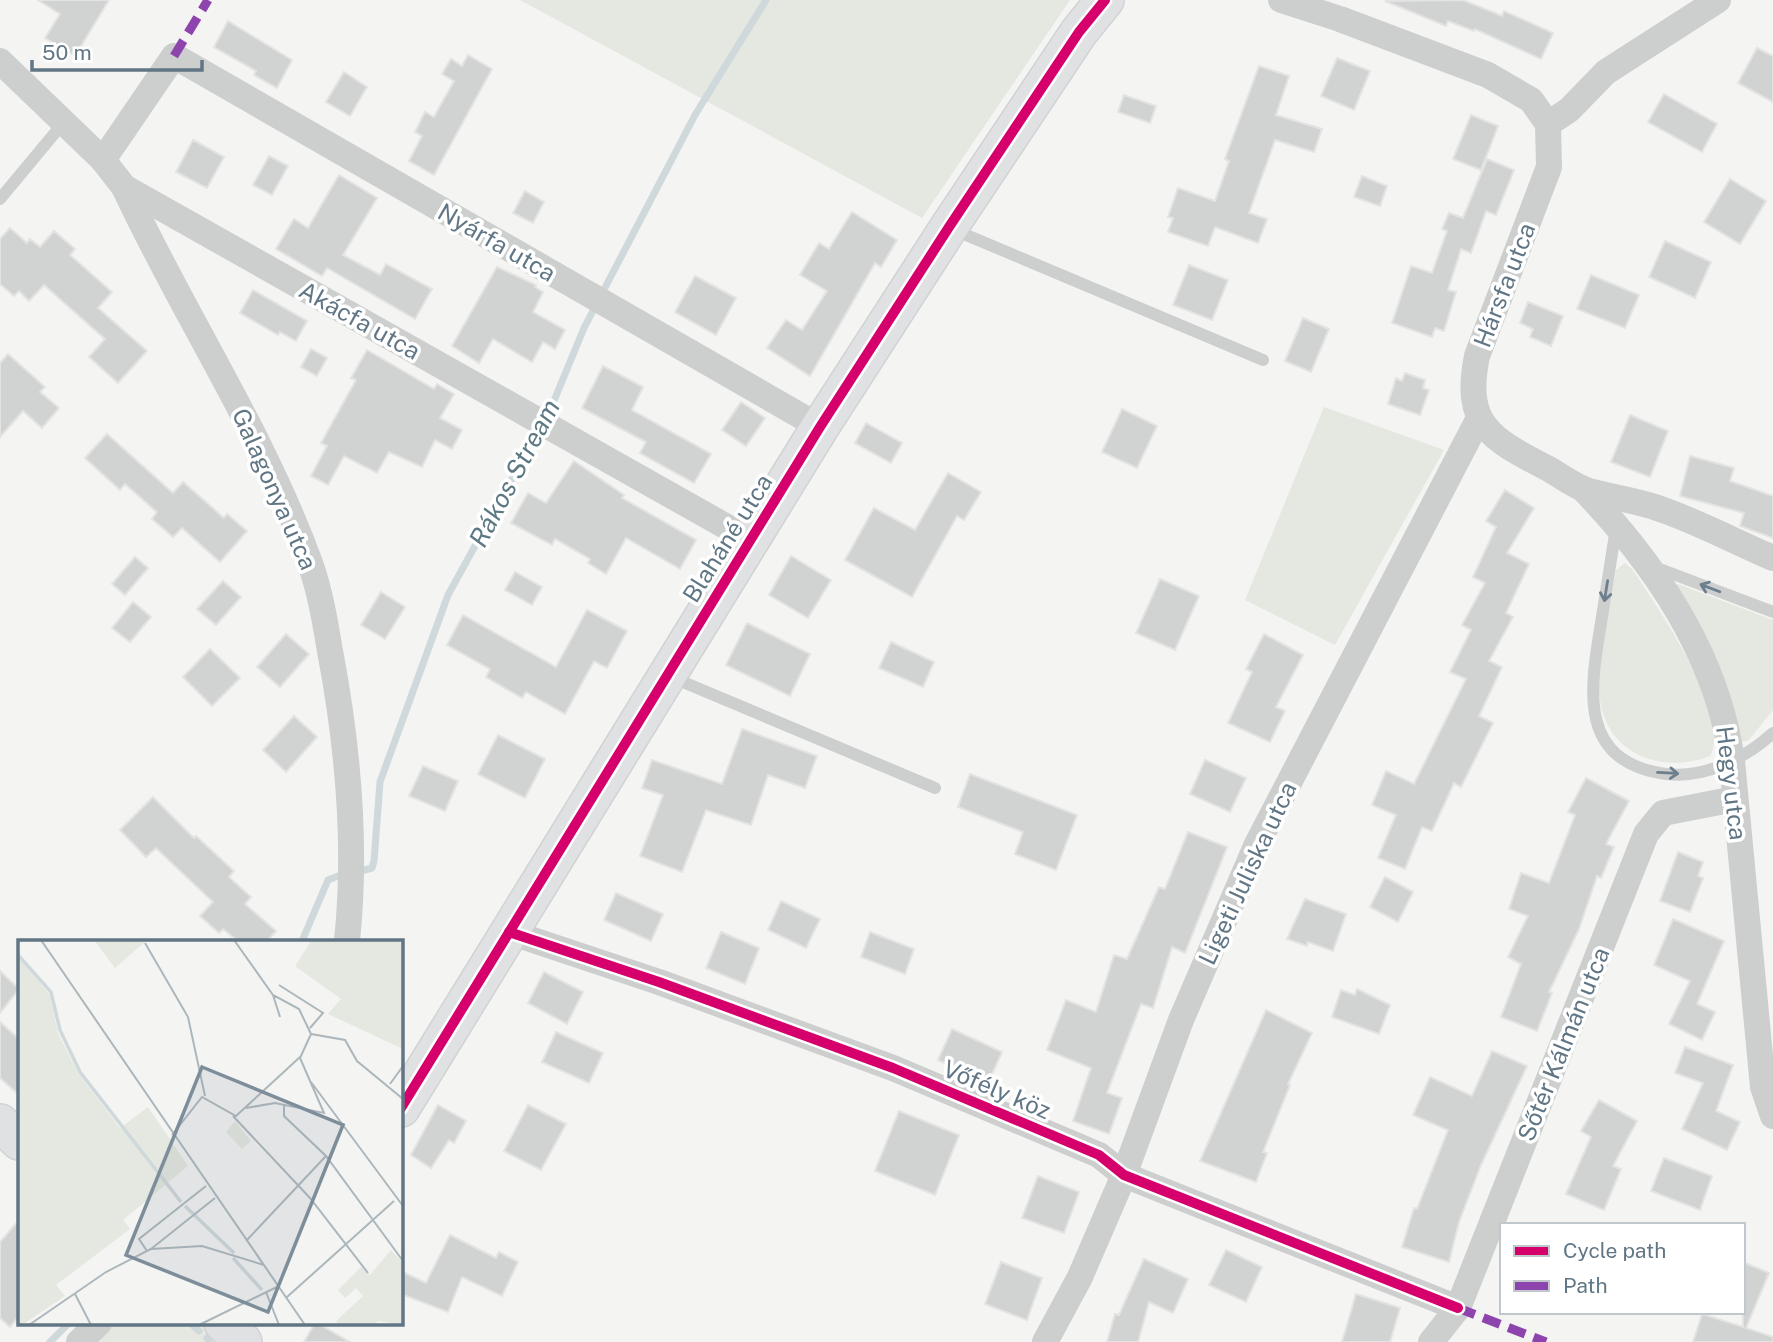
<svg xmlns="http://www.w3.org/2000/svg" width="1773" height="1342" viewBox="0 0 1773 1342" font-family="'Public Sans',sans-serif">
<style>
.green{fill:#e4e8e0}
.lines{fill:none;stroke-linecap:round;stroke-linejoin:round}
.stream{stroke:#cfd8da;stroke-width:7}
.building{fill:#d1d2d2;stroke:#e3e3e2;stroke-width:2}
.secondary-casing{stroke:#d0d2d3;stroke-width:40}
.lane{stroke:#cdcfcf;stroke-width:12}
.street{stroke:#cdcfcf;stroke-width:26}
.secondary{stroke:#e0e1e2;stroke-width:37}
.quiet{stroke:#8e44ad;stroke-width:9;stroke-dasharray:18 9;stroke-linecap:butt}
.cycleway-casing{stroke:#fff;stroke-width:15}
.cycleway{stroke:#d6006c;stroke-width:10}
.oneway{stroke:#6c7f8c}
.labels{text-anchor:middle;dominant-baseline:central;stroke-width:7;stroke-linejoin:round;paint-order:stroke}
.street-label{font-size:24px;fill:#617685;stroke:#fff}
.water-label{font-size:26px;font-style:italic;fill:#5c7983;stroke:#fff}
.inset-river{fill:none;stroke:#cfd8da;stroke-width:3.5}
.inset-road{fill:none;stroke:#acb7bc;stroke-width:2}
.view{fill:#7d8e9a;fill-opacity:0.15;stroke:#7d8e9a;stroke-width:3.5}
.inset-edge{fill:none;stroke:#617685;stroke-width:3.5}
</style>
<rect width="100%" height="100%" fill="#f4f4f2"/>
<!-- green -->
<g class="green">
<polygon points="520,0 1070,0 922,218"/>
<polygon points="1324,407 1444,450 1335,645 1245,600"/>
<path d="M1625,563L1632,569C1656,605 1733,715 1710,756C1689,765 1662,765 1641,756C1571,723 1606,629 1616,570Z"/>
<polygon points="1678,584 1773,620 1773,710 1748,741 1737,742 1674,587"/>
<polygon points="113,1323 203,1323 218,1342 94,1342"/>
</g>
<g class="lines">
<!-- stream -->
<g class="stream">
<polyline points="357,872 372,868 374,861 380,782 448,595 551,408 584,328 695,115 766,0"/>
<polyline points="302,941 328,880 346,873"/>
<polyline points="190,1323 199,1331"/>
<polyline points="207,1338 209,1342"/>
<polyline points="50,1342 69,1323"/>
</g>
</g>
<!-- building -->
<g class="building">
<polygon points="38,0 109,0 75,56 45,38 60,14"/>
<polygon points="1463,0 1502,16 1504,11 1553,33 1541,59 1475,29 1474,31 1448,21 1446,26 1385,1"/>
<polygon points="228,21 292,60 277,88 254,75 256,71 214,47"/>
<polygon points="1757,48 1773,56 1773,102 1738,83"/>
<polygon points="468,55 492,69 434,175 409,161 422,136 415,132 425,112 434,117 454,81 442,74 451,59 462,66"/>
<polygon points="1337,58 1370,71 1354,110 1321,96"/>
<polygon points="1259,66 1289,76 1276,115 1322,129 1314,152 1275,140 1249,213 1267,219 1258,243 1215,227 1208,246 1168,232 1173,218 1168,217 1178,188 1215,201 1229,161 1225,159"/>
<polygon points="344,72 367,87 350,116 326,102"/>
<polygon points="1664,94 1717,124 1702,152 1648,122"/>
<polygon points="1124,95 1156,106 1150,123 1118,112"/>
<polygon points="1471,115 1498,126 1481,170 1453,159"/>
<polygon points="193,140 224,157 207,188 176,172"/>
<polygon points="269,156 288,166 272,195 253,185"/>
<polygon points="1487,159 1514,170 1496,215 1486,211 1471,253 1461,249 1448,290 1456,292 1444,331 1435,328 1432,337 1392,323 1411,266 1432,273 1447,231 1442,229 1449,213 1463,218"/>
<polygon points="339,175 377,198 343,255 380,275 386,264 432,289 415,319 327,268 322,276 276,249 294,219 308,228"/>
<polygon points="1362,176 1387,186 1380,206 1354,197"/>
<polygon points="1730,179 1766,201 1740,244 1704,222"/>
<polygon points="525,191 544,202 533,223 513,213"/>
<polygon points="852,212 897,240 881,267 875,263 810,376 767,348 786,320 802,330 827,291 800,275 819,243 829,249"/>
<polygon points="10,228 27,243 30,239 40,247 54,231 75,249 70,255 112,292 98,308 147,351 118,383 89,357 105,339 44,285 29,301 19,291 14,296 0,284 0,239"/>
<polygon points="1665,241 1711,262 1695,298 1649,277"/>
<polygon points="1189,265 1228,280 1212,320 1173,305"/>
<polygon points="497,267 536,285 535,287 543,292 533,312 565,330 555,349 543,342 532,362 493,339 479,363 452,346"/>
<polygon points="1591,275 1639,295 1625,328 1577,309"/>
<polygon points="695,276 736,298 716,335 675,312"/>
<polygon points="253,290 307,321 296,341 280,332 278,335 240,313"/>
<polygon points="1528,302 1563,316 1551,346 1530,337 1533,329 1520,323"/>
<polygon points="1303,318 1329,329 1311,372 1285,361"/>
<polygon points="311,349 327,358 317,376 301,367"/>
<polygon points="367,350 434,389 437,384 454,394 440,418 462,430 452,449 435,440 422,467 389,452 377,473 344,456 328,485 311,476 327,446 321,443 356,380 351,378"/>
<polygon points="8,354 45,387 40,392 59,408 42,428 23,411 0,437 0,363"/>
<polygon points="603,366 643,387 632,410 711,454 694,483 640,453 646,442 582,408"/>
<polygon points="1405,373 1425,380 1423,388 1429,390 1420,415 1388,404 1396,378 1402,381"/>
<polygon points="741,402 765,418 746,446 722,430"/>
<polygon points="1122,409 1157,426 1137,468 1102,452"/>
<polygon points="1630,415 1668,431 1650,477 1611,462"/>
<polygon points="866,423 902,443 891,463 855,443"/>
<polygon points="107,434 173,493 183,482 224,518 227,514 247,531 220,562 182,528 173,537 152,519 157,512 125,484 120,490 85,458"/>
<polygon points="1690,456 1734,468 1730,481 1773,496 1773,538 1740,526 1744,513 1680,496"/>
<polygon points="574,461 624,495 622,498 696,540 680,569 626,538 606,574 588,563 590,559 555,539 552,545 511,523 528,493 546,503"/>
<polygon points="948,473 981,492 964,520 957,516 912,597 845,560 874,508 915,530"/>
<polygon points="1505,490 1534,508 1507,553 1529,564 1506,613 1513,617 1489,661 1502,667 1479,716 1493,723 1461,787 1454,783 1432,831 1422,827 1405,869 1378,858 1396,815 1372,805 1386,771 1414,784 1466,679 1450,672 1471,630 1462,625 1485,583 1473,577 1496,527 1486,521"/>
<polygon points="791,556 831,580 808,618 769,595"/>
<polygon points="135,557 148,568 125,595 112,584"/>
<polygon points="515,572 542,587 532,605 505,590"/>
<polygon points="1160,579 1199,596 1175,650 1136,633"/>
<polygon points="223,581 241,597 216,625 197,609"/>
<polygon points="381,592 405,607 385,639 361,625"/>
<polygon points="133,602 151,617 130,642 112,628"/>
<polygon points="587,610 627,631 607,668 594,661 565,714 526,692 522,698 486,677 490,669 447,645 463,615 556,667"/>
<polygon points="747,623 810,654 790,696 726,665"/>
<polygon points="286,634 309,654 280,687 257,667"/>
<polygon points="1264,634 1303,655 1276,707 1285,711 1270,742 1228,723 1252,672 1246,669"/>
<polygon points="891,642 934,662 923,687 879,668"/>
<polygon points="210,649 240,678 212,706 183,677"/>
<polygon points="294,716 317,737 286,772 263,750"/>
<polygon points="742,729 817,756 805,788 768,775 751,825 706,810 682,872 640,856 663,795 642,788 652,760 722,784"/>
<polygon points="498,735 545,759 525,798 478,774"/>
<polygon points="1205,760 1246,778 1230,812 1190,794"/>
<polygon points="423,766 458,781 445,811 409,796"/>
<polygon points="970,774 1077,815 1056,870 1015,854 1023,832 958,807"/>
<polygon points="1586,778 1629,801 1606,844 1614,847 1601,878 1597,876 1579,929 1549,992 1552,993 1537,1031 1501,1017 1521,964 1508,957 1528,916 1509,909 1521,873 1549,883 1575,815 1568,812"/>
<polygon points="153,797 194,838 196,836 234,871 229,877 251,897 245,904 276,931 267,941 238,941 223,929 219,933 200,916 213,902 156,848 146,857 120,830"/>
<polygon points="1188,832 1227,847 1185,953 1172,947 1153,1008 1141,1004 1107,1093 1122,1098 1109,1134 1073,1121 1091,1068 1047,1050 1066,1000 1096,1012 1114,955 1127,959 1159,887 1165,889"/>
<polygon points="1678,852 1703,862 1698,876 1703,878 1690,912 1660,901"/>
<polygon points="1385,877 1413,892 1398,922 1370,907"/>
<polygon points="616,893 663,914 651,941 604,920"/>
<polygon points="1305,899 1346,914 1333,951 1308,942 1307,946 1287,939"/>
<polygon points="781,901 820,919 806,948 768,930"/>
<polygon points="1673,919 1724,941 1697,1004 1715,1012 1702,1040 1669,1024 1690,981 1654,965"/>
<polygon points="721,932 759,948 745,984 706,968"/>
<polygon points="870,932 914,949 905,974 861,957"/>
<polygon points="0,971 19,989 0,1013"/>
<polygon points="544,972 583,992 567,1024 528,1003"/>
<polygon points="1357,989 1390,1005 1379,1034 1332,1017 1341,990 1355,995"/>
<polygon points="1266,1010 1312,1033 1288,1084 1290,1085 1263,1152 1267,1153 1256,1182 1200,1161"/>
<polygon points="0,1022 19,1039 19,1095 0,1078"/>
<polygon points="952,1029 1002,1052 988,1083 938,1060"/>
<polygon points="556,1032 603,1053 589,1083 542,1062"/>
<polygon points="1685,1047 1733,1065 1716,1111 1740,1122 1727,1150 1682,1129 1703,1083 1675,1073"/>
<polygon points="1492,1051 1527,1066 1481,1165 1459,1222 1449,1262 1402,1247 1414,1208 1417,1209 1448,1130 1413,1115 1430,1077 1472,1096"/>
<polygon points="1599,1100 1637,1121 1613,1166 1621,1169 1604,1210 1566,1194 1591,1137 1581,1131"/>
<polygon points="438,1105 466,1121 454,1143 449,1140 431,1168 411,1155"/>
<polygon points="528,1105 566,1124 541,1170 504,1151"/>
<polygon points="899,1111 959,1135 935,1195 875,1171"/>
<polygon points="1664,1158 1712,1176 1700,1210 1651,1191"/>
<polygon points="1038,1176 1079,1192 1064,1233 1022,1218"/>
<polygon points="19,1220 19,1316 10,1327 0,1318 0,1242"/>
<polygon points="450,1235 496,1258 499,1252 518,1262 502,1296 462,1277 448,1312 401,1294 401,1271 426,1283"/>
<polygon points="1226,1250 1262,1267 1246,1302 1209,1285"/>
<polygon points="1144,1259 1188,1279 1173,1313 1149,1302 1138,1342 1107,1342 1115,1314 1119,1315"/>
<polygon points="1001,1262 1042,1278 1027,1320 985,1304"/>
<polygon points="1743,1262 1769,1273 1746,1328 1773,1337 1773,1342 1693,1342 1702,1314 1743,1327"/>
<polygon points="1356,1294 1400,1308 1390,1342 1342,1342"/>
<polygon points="315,1323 317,1323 350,1342 304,1342"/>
</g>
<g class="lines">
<defs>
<g id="secondary">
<polyline points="401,1108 820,427 949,227 1079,32 1105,0"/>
<polyline points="0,1123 19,1141"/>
<polyline points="223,1323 243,1342"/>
</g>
</defs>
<!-- secondary casing -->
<use href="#secondary" class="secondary-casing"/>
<!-- lane -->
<g class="lane">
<polyline points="0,199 64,122"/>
<polyline points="952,229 1263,360"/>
<path d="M1616,528C1611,560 1606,591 1601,623C1590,689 1577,762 1666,774C1704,779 1746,758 1773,733"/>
<polyline points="1652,566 1773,612"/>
<polyline points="671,677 935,788"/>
</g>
<!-- street -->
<g class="street">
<path d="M1281,0L1340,19L1488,75L1531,100L1548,124L1549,167L1477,356C1463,425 1491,439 1547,468C1560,475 1575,487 1589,491C1614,498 1641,501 1666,511C1702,524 1738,543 1773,558"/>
<polyline points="0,61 103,160 124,187 750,540"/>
<polyline points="1548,124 1569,110 1606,72 1718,0"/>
<polyline points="103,160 174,56 820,427"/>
<path d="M124,187C183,314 262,431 310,563C320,591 325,621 330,651C348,746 357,845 347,941"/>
<path d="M1584,490C1655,564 1718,657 1732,761L1763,1087L1773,1116"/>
<polyline points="509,932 659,982 893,1068 1099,1155 1124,1175 1458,1308"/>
<polyline points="79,1342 99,1323"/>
<polyline points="1045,1342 1080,1277 1124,1175 1181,1020 1257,844 1479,418"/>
<polyline points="1431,1342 1458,1308 1646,834 1663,813 1735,799"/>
</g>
<!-- secondary -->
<use href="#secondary" class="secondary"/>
<!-- quiet -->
<g class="quiet">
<polyline points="174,56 208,0"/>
<polyline points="1458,1308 1546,1342"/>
</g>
<defs>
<g id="cycleway">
<polyline points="509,932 659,982 893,1068 1099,1155 1124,1175 1458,1308"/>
<polyline points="401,1108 820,427 949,227 1079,32 1105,0"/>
</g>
</defs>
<!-- cycleway casing -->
<use href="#cycleway" class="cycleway-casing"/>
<!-- cycleway -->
<use href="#cycleway" class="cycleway"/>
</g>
<!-- one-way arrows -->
<defs><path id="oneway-shaft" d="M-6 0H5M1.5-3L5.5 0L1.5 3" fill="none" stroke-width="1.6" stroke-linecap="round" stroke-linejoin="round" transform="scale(1.75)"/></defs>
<g class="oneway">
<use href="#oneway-shaft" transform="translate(1710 588) rotate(-159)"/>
<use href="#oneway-shaft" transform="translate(1606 591) rotate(99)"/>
<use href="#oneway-shaft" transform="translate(1668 773) rotate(3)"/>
</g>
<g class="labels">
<!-- street labels -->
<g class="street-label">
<text transform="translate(497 242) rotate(30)">Nyárfa utca</text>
<text transform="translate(1504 285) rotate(-69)">Hársfa utca</text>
<text transform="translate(360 320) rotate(29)">Akácfa utca</text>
<text transform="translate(275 489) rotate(66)">Galagonya utca</text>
<text transform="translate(727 538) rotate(-58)">Blaháné utca</text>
<text transform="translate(1732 783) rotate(83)">Hegy utca</text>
<text transform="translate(1247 873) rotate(-65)">Ligeti Juliska utca</text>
<text transform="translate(1563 1044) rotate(-68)">Sőtér Kálmán utca</text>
<text transform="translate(997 1089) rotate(23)">Vőfély köz</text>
</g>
<!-- water labels -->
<g class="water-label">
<text transform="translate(514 473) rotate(-62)">Rákos Stream</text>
</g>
</g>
<!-- overview -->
<g transform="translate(18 940)">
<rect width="385" height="385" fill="#f4f4f2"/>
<path d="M76,0H129L97,28ZM289,0H385V109L310,74L323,59L277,26L292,3ZM0,17L32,55L40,93L60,133L102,188L130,167L170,226L105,280L112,289L38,345L47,356L4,385H0ZM217,181L233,201L224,209L208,192ZM373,310L385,323V385L360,381L356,385H321L318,381L345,356L338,348L327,358L320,350L343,327L352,335Z" fill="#e4e8e0"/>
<path class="inset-river" d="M0,15L33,52L42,90L62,132L163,262M167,266L216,313M215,318L244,350"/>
<path class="inset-road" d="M23,0L287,385M216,0L255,55L281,69L293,94M127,3L170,77L187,156M261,45L305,73L292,88M255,55L262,77M293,94L327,100L339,121L385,159M293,142L385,266M372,144L385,126M266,165V176L308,216L385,321M228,168L257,163L306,173L282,118L293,94M215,176L292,258L350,333M154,195L184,157L218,176L282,117M228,301L308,216M133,309L184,306L246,325M129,311L121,299L188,246M248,352L261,385M57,354L73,385M269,357L376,261M11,385L88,332L133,309L197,258M181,385L261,346"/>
<path class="view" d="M184,127L325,185L250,372L108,315Z"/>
<rect width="385" height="385" class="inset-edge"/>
</g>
<!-- legend -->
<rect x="1500" y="1223" width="245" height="91" fill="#ffffff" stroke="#c0c8ce" stroke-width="2"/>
<rect x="1514" y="1246" width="35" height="10" fill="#d6006c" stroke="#c0c8ce" stroke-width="2"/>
<text x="1563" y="1258" font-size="21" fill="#617685">Cycle path</text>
<rect x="1514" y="1281" width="35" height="10" fill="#8e44ad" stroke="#c0c8ce" stroke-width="2"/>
<text x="1563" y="1293" font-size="21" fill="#617685">Path</text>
<!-- scale -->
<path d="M32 60v10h170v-10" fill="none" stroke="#617685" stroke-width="3.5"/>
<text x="42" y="60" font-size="21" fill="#617685" stroke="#ffffff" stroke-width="5" paint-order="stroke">50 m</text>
</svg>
